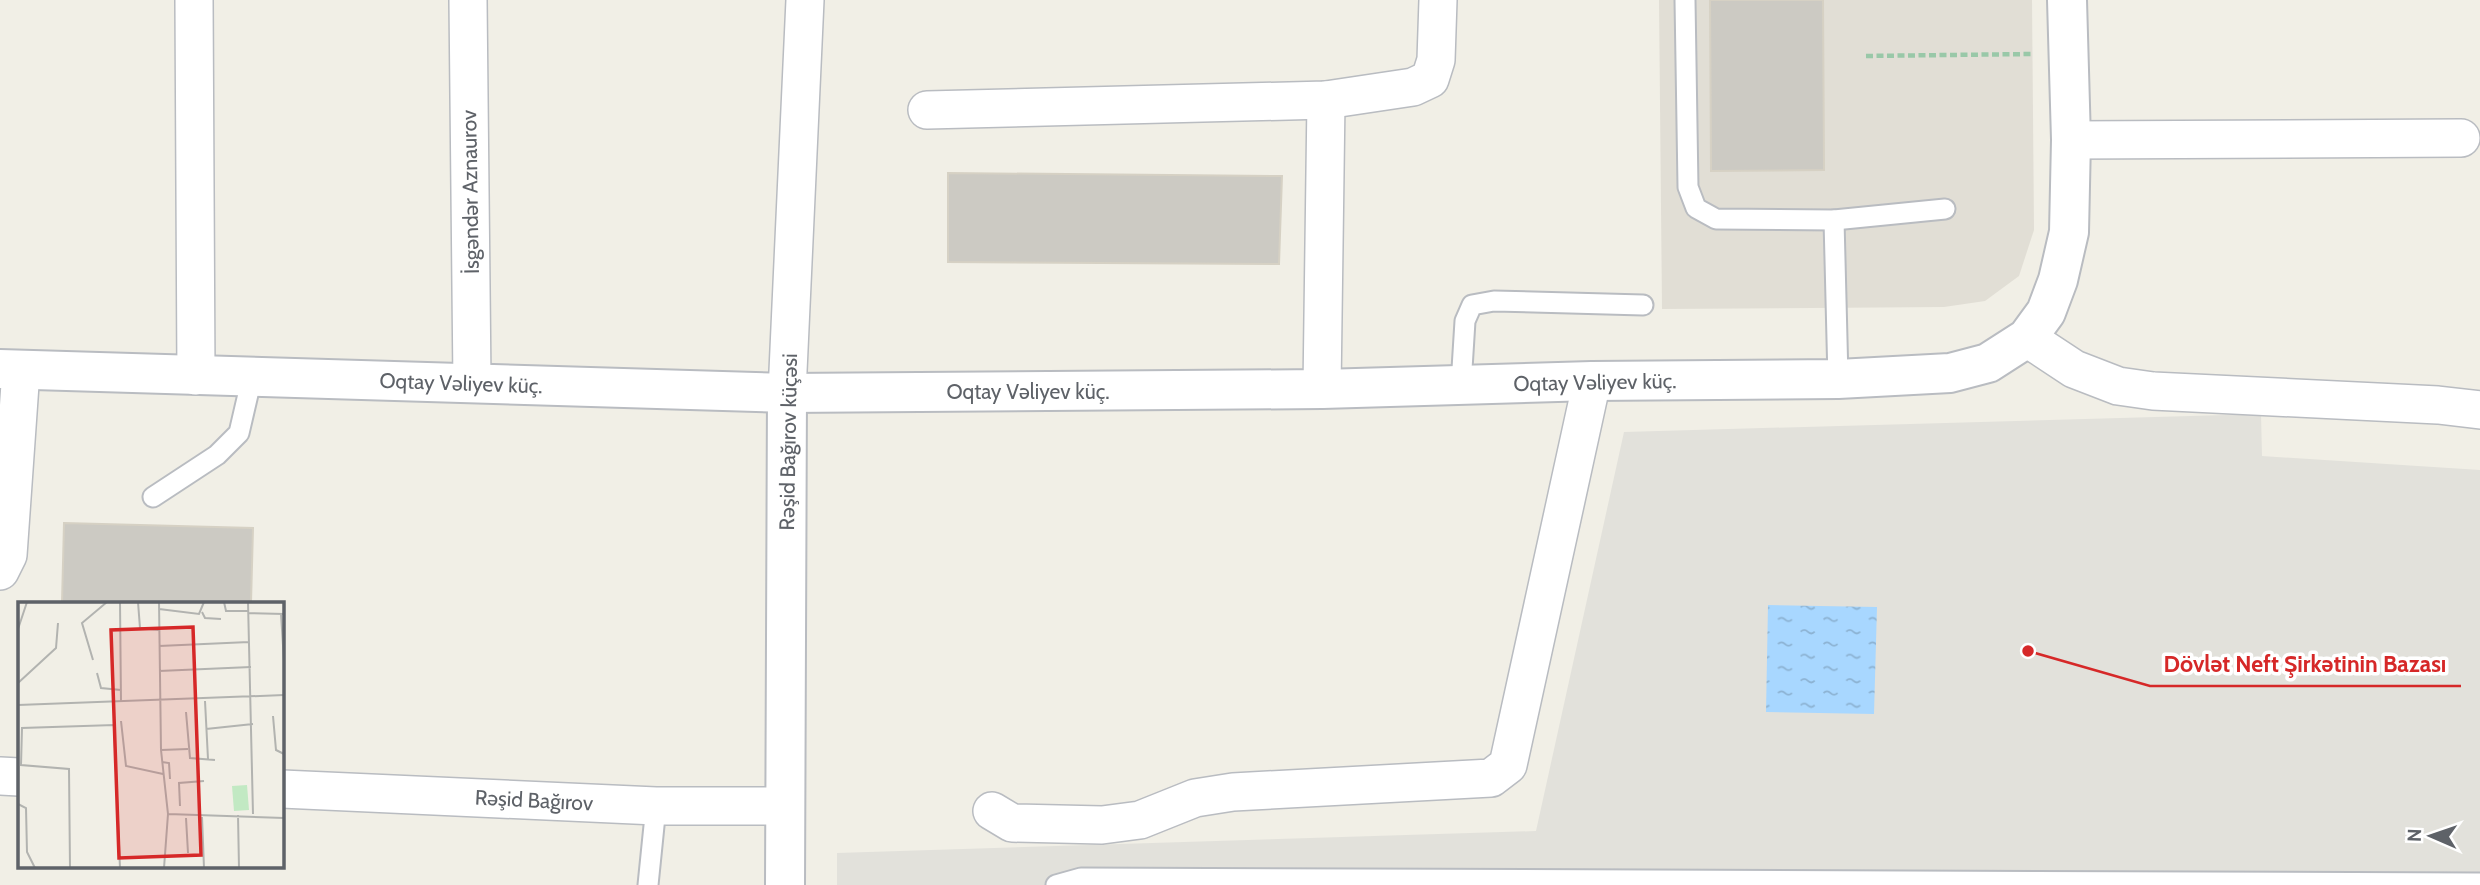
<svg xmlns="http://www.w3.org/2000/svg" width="2480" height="885" viewBox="0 0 2480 885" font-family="Cabin,sans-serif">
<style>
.industrial{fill:#e2e1db}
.education{fill:#e1ded5}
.water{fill:url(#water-ripples)}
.building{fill:#cccac3;stroke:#d6d1c4;stroke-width:2}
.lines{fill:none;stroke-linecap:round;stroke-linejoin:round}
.service-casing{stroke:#b9bcc1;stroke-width:23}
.minor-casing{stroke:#b9bcc1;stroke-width:40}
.tertiary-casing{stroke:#b9bcc1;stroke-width:42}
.path{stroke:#99c8a8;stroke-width:4.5;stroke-dasharray:7 3.5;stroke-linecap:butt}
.service{stroke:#fff;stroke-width:19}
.minor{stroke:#fff;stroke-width:37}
.tertiary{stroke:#fff;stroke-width:38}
.labels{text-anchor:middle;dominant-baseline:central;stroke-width:7;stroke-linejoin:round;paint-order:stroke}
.street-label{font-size:21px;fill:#5e6268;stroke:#fff}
.inset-road{fill:none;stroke:#b2b3b0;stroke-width:2}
.view{fill:#d62828;fill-opacity:0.15;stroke:#d62828;stroke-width:3.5}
.inset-edge{fill:none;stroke:#5e6268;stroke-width:3.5}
.leader{fill:none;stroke:#d62828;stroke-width:2.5}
.callout-dot{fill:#d62828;stroke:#fff;stroke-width:2.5}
.callout-label{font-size:23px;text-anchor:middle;font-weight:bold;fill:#d62828;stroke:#fff;stroke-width:7;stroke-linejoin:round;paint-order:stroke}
</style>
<defs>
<pattern id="water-ripples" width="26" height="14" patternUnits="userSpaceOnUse" patternTransform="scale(1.75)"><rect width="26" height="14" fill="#a8d7ff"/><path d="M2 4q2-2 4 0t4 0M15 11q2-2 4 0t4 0" fill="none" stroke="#8cb2d2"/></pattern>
</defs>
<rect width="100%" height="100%" fill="#f1efe6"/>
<!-- industrial -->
<polygon class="industrial" points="2261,414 2262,456 2480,470 2480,885 837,885 837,853 1536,831 1624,432"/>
<!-- education -->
<polygon class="education" points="1659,0 2032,0 2034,230 2019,276 1985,301 1944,307 1662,309"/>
<!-- water -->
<polygon class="water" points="1768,605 1877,607 1874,714 1766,712"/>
<!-- building -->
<g class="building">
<polygon points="1710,0 1823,0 1824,170 1711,171"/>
<polygon points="948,173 1282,176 1279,264 948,262"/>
<polygon points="64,523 253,528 251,603 62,603"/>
</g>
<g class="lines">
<defs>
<g id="service">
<polyline points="1685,0 1688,187 1696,208 1716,219 1834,220 1945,209"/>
<polyline points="1834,220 1838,379"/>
<polyline points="1461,385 1465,321 1472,305 1494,301 1643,305"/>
<polyline points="153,497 217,455 239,433 252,377"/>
<polyline points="648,885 656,806"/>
<polyline points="1056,885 1081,878 2480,883"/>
</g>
<g id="minor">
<polyline points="194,0 196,376"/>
<polyline points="468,0 472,383"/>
<polyline points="927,110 1326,100 1413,87 1430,79 1436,60 1438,0"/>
<polyline points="2071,140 2461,138"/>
<polyline points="2027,338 2074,369 2118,386 2153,391 2438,405 2480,410"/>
<polyline points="1322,389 1326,100"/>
<polyline points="787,393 805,0"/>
<polyline points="0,571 8,555 21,370"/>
<polyline points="0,776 19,777"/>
<polyline points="282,789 656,806 785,806"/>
<polyline points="992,811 1012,823 1102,825 1140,820 1195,798 1233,792 1491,778 1508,765 1592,381"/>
</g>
<g id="tertiary">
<polyline points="0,369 787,393 1322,389 1592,381 1838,379 1950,373 1988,363 2027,338 2046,312 2058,280 2069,232 2071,140 2067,0"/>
<polyline points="785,885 787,393"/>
</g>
</defs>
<!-- service casing -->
<use href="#service" class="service-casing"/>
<!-- minor casing -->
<use href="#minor" class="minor-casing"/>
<!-- tertiary casing -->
<use href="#tertiary" class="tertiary-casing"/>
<!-- path -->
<polyline class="path" points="1866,56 2032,54"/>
<!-- service -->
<use href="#service" class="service"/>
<!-- minor -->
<use href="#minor" class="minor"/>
<!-- tertiary -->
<use href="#tertiary" class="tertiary"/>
</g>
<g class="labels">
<!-- street labels -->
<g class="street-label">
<text transform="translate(470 192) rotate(-91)">İsgəndər Aznaurov</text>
<text transform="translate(1595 382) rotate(-1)">Oqtay Vəliyev küç.</text>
<text transform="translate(461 383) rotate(2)">Oqtay Vəliyev küç.</text>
<text x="1028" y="391">Oqtay Vəliyev küç.</text>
<text transform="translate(788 442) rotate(-89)">Rəşid Bağırov küçəsi</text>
<text transform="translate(534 800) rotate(3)">Rəşid Bağırov</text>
</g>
</g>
<!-- overview -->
<g transform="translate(18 602)">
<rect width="266" height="266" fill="#f1efe6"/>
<path d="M229,183L231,208L216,209L214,184Z" fill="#c2e9c3"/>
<path class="inset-road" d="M102,0L103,100M120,0L122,26L141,28M141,0L143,148L150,212M206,0L208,9H230M230,0L235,212M141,7L181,12L186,0M184,10L187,16L203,17M230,11L266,12M263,12L266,59M0,27L9,0M141,44L231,40M75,58L64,21L89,0M141,69L233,65M79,71L83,86L103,88M0,81L38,46L40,21M187,99L190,157M0,103L266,93M168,110L172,156L197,158M255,114L258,148L266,152M103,119L108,164L145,172M188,127L235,122M143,148L170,147M144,160L151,161L152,177M0,202L8,206L9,250L17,266M162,204L161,181L186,179M150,212L266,216M220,213L221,266M184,215L186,266M168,216L170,251M52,266L51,167L3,163L4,126L96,123L102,266M146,266L150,212"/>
<path class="view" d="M175,25L183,253L101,256L93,28Z"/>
<rect width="266" height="266" class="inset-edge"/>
</g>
<!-- callouts -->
<path class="leader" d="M2028 651L2150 686H2461"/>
<circle class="callout-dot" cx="2028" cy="651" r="7"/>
<g class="callout-label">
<text x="2305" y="672">Dövlət Neft Şirkətinin Bazası</text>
</g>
<!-- north arrow -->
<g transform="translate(2431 836) rotate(272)" stroke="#ffffff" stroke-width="5" paint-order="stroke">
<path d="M0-5L12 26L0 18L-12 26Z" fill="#5e6268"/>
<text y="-10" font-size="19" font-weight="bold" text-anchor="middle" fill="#5e6268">N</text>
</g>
</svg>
